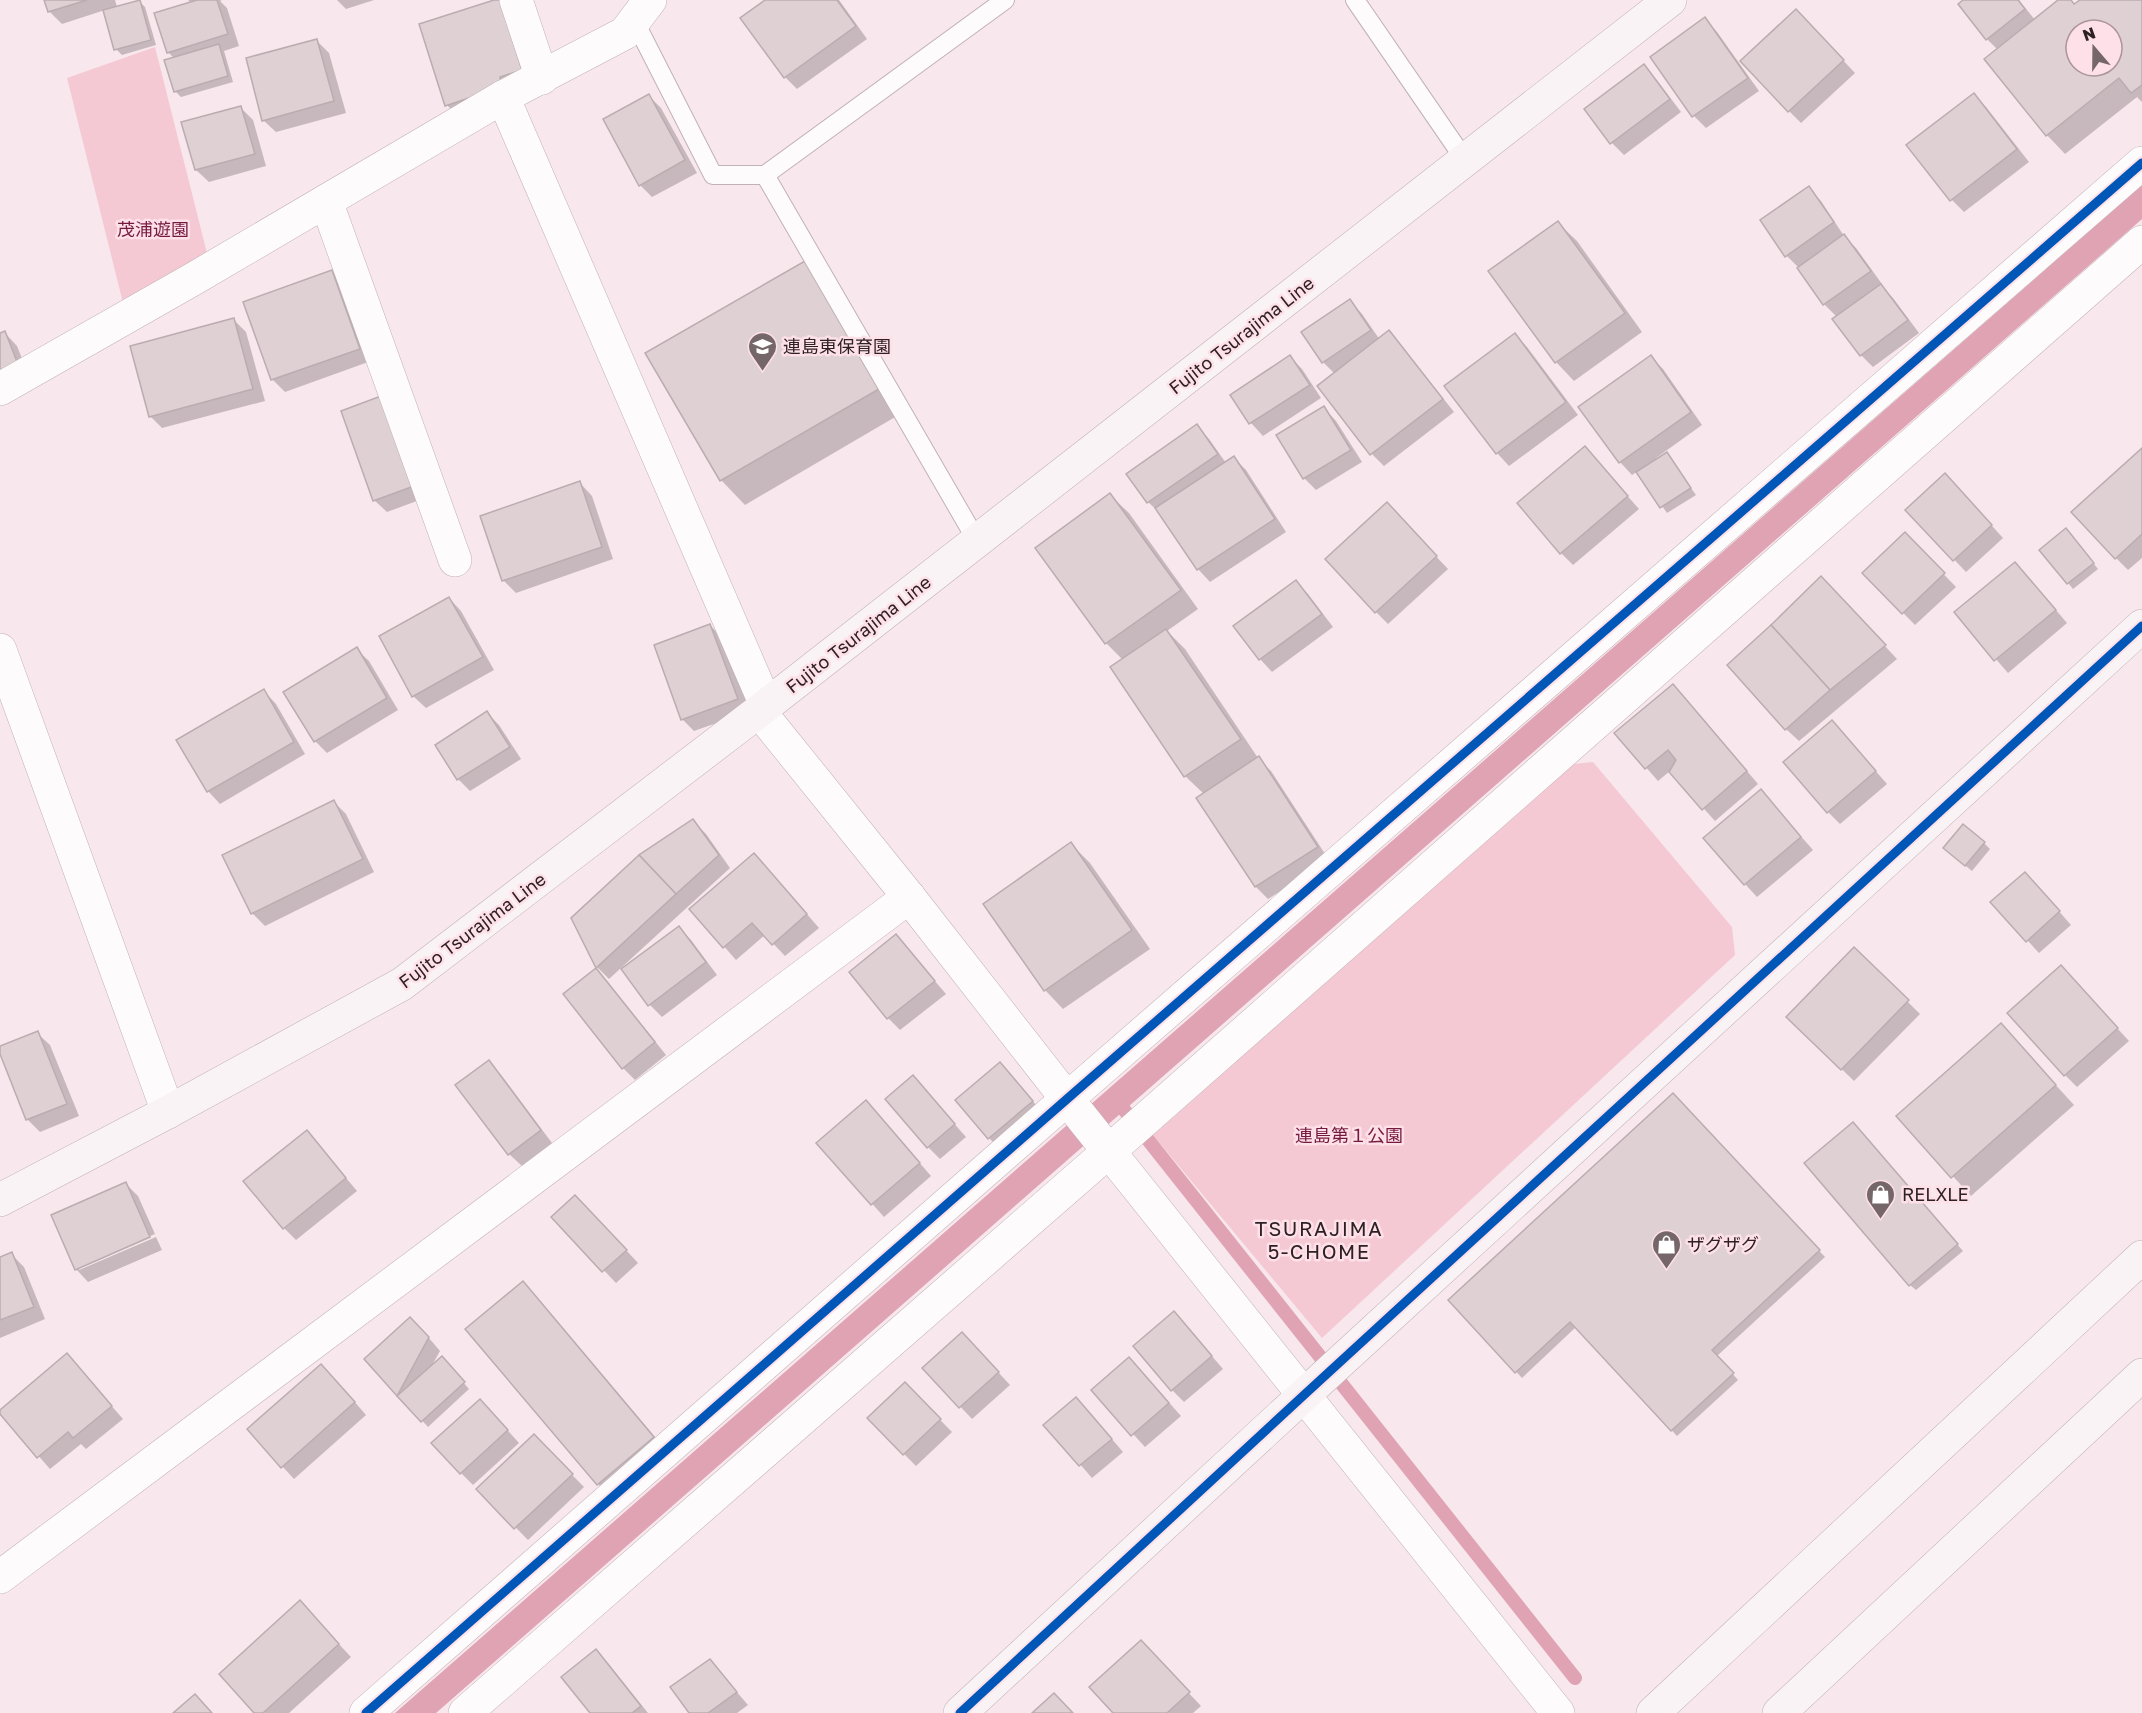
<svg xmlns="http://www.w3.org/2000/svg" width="2142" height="1713" viewBox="0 0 2142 1713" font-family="'Golos Text','Noto Sans JP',sans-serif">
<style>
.green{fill:#f4c9d4}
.water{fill:#dfa3b4}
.shadow{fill:#0003;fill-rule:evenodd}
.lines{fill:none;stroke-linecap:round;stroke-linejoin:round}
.stream{stroke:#dfa3b4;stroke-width:14}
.building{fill:#dfd0d4;stroke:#baacb0;stroke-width:1.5;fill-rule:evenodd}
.lane-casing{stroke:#c0b2b6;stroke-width:20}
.street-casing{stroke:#c0b2b6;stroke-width:34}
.secondary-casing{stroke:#c0b2b6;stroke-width:34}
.lane{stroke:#fefbfc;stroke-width:18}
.street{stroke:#fefbfc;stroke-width:33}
.secondary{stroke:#faf3f5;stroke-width:33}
.cycleway-casing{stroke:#fee1e8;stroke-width:13}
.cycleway{stroke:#0057b8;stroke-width:9}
.labels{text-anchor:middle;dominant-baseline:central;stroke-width:5;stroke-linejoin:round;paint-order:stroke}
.park-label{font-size:18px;fill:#76193f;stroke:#fee1e8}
.street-label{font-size:18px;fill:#2e2124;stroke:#fee1e8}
.poi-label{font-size:18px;fill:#2e2124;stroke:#fee1e8;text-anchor:start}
.neighbourhood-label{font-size:20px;letter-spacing:1.5px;fill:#2e2124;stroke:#fee1e8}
</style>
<rect width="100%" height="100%" fill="#f8e7ec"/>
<!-- green -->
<g class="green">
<polygon points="155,47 208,257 124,307 67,78"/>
<polygon points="1593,762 1732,927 1735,955 1322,1338 1153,1135 1574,764"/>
</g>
<!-- water -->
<polygon class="water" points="2142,185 2142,219 436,1713 395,1713"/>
<!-- shadow -->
<g class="shadow">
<polygon points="46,0 115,0 117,7 139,1 145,7 156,45 122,55 116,49 105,10 62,24 49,11"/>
<polygon points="188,0 222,0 220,1 227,8 239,46 224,51 233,82 181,97 175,91 174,58 168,52 191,3"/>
<polygon points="337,0 374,0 346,9"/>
<polygon points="499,0 534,82 459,118 447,105"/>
<polygon points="767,0 839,0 867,39 797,89 785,77"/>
<path d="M1965,0H2019L2035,20L2060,0H2070L2075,6L2082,0H2142V102L2137,97L2065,154L2047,135L1998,50L1987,39ZM2076,30H2112V66H2076Z"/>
<polygon points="1705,19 1717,32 1759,91 1706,128 1694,116"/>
<polygon points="1808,23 1855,73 1801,123 1789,111"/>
<polygon points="317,41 329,53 346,113 276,132 263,120"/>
<polygon points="1643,66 1656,79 1681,112 1624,155 1612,143 1586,110"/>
<polygon points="1974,95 1986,107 2029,162 1964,212 1952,200"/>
<polygon points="649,96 661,108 697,173 652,197 640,185"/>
<polygon points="241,108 253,120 266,166 209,182 196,170"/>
<polygon points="1808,188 1821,201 1844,236 1856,248 1882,284 1880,285 1893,298 1919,333 1873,367 1861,355 1837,317 1824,304 1799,268 1787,256 1762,220"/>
<polygon points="1558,223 1577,241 1642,332 1574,381 1556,362"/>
<polygon points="804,263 902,413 745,505 721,480"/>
<polygon points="331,272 344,284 371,361 285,392 273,380 245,303"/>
<polygon points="1350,301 1362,314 1380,340 1389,332 1401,345 1454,412 1384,466 1372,454 1335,374 1323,362"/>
<polygon points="234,320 246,332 265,401 162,428 150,416"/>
<polygon points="5,333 17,346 32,384 0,396 0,335"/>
<polygon points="1515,335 1527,347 1578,415 1509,466 1497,453 1446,386"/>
<polygon points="1290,357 1302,369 1321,398 1263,436 1251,423 1232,396"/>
<polygon points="1651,357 1663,369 1702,425 1656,458 1657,460 1667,454 1696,495 1667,513 1638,471 1632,475 1620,462 1580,407"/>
<polygon points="1324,408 1336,421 1362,462 1316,490 1304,478"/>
<polygon points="342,412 425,498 387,512 374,500"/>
<polygon points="1197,426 1209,439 1226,463 1234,458 1246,470 1286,532 1210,582 1198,569 1161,514 1148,502"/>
<polygon points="1585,448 1639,509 1573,565 1561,553"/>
<polygon points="2142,452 2142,558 2128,570 2116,558"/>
<polygon points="580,483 592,496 613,559 516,593 503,580"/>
<polygon points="1957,487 2003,538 1966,572 1907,510"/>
<polygon points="1110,495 1129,513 1198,609 1167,631 1185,649 1258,758 1271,771 1329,860 1268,899 1256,887 1198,798 1204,794 1185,776 1112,667 1123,660 1106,643 1037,548"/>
<polygon points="1399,517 1448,569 1388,624 1376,612"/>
<polygon points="1905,534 1956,587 1915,625 1864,573"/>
<polygon points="2072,536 2098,569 2073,589 2068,583"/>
<polygon points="2027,576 2067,623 2008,673 1956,613"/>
<polygon points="1296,582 1308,594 1333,627 1272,672 1260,659 1235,626"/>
<polygon points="1833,590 1897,659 1799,741 1786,729"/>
<polygon points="449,598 461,611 494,670 426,708 413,696"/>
<polygon points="710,625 722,638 750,711 694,731 682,719"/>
<polygon points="356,649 369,661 398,710 327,753 315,741"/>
<polygon points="264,691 276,704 305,754 220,804 208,791"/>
<polygon points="1685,698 1758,784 1715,821 1670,771 1658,781 1616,733"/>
<polygon points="487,713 499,725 521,759 470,791 458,779"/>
<polygon points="1844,735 1887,784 1840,824 1828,812"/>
<polygon points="1761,791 1813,850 1757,897 1745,884"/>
<polygon points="334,802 346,814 374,872 265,926 252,913 224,856"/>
<polygon points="693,821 706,834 730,868 609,979 597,967"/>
<polygon points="1984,843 1990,849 1972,871 1951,854"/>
<polygon points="1071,844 1090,863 1150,949 1063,1009 1045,990"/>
<polygon points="766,867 819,928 785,956 765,935 736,960 691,909"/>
<polygon points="2037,886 2071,925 2039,953 2027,940"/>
<polygon points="679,928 691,940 717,975 662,1017 650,1005 623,970"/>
<polygon points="896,936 946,994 900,1030 888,1018"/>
<polygon points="1854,949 1920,1014 1854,1081 1788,1017"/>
<polygon points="2061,967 2129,1041 2077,1087 2065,1075"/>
<polygon points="596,970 608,982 666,1055 635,1080 623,1068"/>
<polygon points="2001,1025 2074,1105 1971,1196 1898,1116"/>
<polygon points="37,1033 50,1045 79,1116 40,1132 28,1120 0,1050 0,1048"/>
<polygon points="488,1062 501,1075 552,1143 522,1166 509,1154"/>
<polygon points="913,1077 966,1137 940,1159 928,1147"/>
<polygon points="1012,1077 1044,1114 1001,1150 989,1138"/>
<polygon points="1673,1095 1825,1257 1717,1356 1738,1380 1677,1436 1576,1327 1522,1378 1450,1300"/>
<polygon points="878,1115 931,1176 884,1217 818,1143"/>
<polygon points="1859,1129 1963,1251 1916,1290 1910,1285"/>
<polygon points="307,1132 357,1191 296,1240 284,1228"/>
<polygon points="126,1184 138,1196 155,1234 79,1266 79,1270 156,1237 162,1250 88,1282 76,1269"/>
<polygon points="588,1209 638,1263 616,1283 553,1217"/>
<polygon points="11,1254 24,1267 45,1319 0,1338 0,1259"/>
<polygon points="522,1283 541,1302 671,1456 616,1503 598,1484 467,1329"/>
<polygon points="1186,1326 1223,1369 1184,1402 1172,1390"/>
<polygon points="423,1331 440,1351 431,1367 447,1364 469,1389 428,1427 366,1359"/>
<polygon points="974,1346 1010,1385 972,1419 924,1368"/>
<polygon points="67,1355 123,1419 86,1449 81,1444 50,1469 0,1412"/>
<polygon points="1141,1371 1181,1416 1145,1447 1093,1390"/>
<polygon points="334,1378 366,1415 294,1479 282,1466"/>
<polygon points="905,1384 952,1432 916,1466 869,1419"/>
<polygon points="1088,1411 1123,1452 1092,1478 1046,1425"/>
<polygon points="492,1413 519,1443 473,1485 461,1473"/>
<polygon points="534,1436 584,1487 528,1540 478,1489"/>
<polygon points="312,1615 351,1657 289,1713 256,1713"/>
<polygon points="596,1651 608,1663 648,1713 592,1713"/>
<polygon points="1153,1655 1201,1706 1193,1713 1115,1713"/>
<polygon points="710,1661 748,1705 737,1713 690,1713"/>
</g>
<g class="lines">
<!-- stream -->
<polyline class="stream" points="1118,1102 1575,1678"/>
</g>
<!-- building -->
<g class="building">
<polygon points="44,0 87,0 48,12"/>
<polygon points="140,0 151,40 114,50 103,10"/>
<polygon points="197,0 217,0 228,34 167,53 154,13"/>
<polygon points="494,0 500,0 522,70 500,77 502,87 445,106 419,24"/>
<polygon points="765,0 837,0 856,26 784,78 740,18"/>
<polygon points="1963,0 2018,0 2025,9 1986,40 1958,4"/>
<path d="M2058,0H2071L2074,4L2080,0H2142V85L2131,93L2119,78L2046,136L1984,59ZM2076,30H2112V66H2076Z"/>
<polygon points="1796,9 1844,60 1788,112 1740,61"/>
<polygon points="1705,17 1748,78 1692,117 1650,57"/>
<polygon points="317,39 334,101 262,121 246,58"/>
<polygon points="219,44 228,76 174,92 164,60"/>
<polygon points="1644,64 1670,99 1610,144 1584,109"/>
<polygon points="1974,93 2017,149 1950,201 1906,145"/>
<polygon points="649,94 685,160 639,186 603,119"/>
<polygon points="241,106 255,154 195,170 181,122"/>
<polygon points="1809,186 1834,222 1785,257 1760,220"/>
<polygon points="1558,221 1625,313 1555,363 1488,271"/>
<polygon points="1844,234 1871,271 1823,305 1797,268"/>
<polygon points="805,261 879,389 720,481 645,353"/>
<polygon points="332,270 360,349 271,380 243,302"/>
<polygon points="1881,284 1908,320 1860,356 1832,319"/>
<polygon points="1350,299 1371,330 1322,363 1301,332"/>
<polygon points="234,318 253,389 149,417 130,346"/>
<polygon points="1389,330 1443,399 1370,455 1317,386"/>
<polygon points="5,331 21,372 0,380 0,333"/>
<polygon points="1515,333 1566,402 1496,454 1444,386"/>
<polygon points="1290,355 1310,385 1249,424 1230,395"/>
<polygon points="1651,355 1691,412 1619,463 1578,407"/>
<polygon points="381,396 414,486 373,501 341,411"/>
<polygon points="1324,406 1351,450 1303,479 1276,435"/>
<polygon points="1197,424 1218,454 1147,503 1126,474"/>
<polygon points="1585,446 1628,496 1560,554 1517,503"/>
<polygon points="2142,448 2142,534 2115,559 2071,512"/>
<polygon points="1667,452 1691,488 1660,508 1636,472"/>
<polygon points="1234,456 1275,519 1197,570 1155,508"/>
<polygon points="1945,473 1992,525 1953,561 1905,510"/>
<polygon points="580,481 602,547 502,581 480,516"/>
<polygon points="1110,493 1181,590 1105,644 1035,548"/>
<polygon points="1387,502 1437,556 1375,613 1325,559"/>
<polygon points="2066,528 2094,563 2067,584 2039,550"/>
<polygon points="1905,532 1945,573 1902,614 1862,573"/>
<polygon points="2015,562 2056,610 1994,661 1954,612"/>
<polygon points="1821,576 1886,645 1830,690 1771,625"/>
<polygon points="1296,580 1322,614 1259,660 1233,626"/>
<polygon points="449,597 483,657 412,697 379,636"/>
<polygon points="710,624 738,699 681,720 654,645"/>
<polygon points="1771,625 1830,690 1785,730 1727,665"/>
<polygon points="1166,629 1241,739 1184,777 1110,667"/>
<polygon points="357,647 387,698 314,742 283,692"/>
<polygon points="1673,684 1747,771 1702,810 1669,772 1676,760 1668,750 1645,769 1614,733"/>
<polygon points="264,689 294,742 207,792 176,740"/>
<polygon points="487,711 510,747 457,780 435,745"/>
<polygon points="1832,720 1876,771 1827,813 1783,762"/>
<polygon points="1259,756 1318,847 1255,887 1196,798"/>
<polygon points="1761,789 1801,837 1744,885 1703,838"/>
<polygon points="334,800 363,859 251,914 222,855"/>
<polygon points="693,819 719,855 676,894 639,855"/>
<polygon points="1963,824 1985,842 1965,866 1943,848"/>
<polygon points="1071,842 1132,930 1044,991 983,904"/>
<polygon points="754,853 807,914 772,945 752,923 723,948 689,909"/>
<polygon points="639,855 676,894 596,968 571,918"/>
<polygon points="2025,872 2060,911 2026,942 1990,902"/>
<polygon points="679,926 706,962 648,1006 621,969"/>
<polygon points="896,934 935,981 887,1019 849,972"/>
<polygon points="1854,947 1909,1000 1841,1070 1786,1017"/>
<polygon points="2061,965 2118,1028 2064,1076 2007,1013"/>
<polygon points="596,968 655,1042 622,1069 563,994"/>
<polygon points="2001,1023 2056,1085 1951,1178 1896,1116"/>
<polygon points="38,1031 67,1104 26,1120 0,1054 0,1046"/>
<polygon points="489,1060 541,1130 508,1155 455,1085"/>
<polygon points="1000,1062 1033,1101 988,1139 955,1100"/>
<polygon points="913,1075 955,1124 927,1148 885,1099"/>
<polygon points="1673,1093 1820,1250 1712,1350 1734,1373 1671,1431 1570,1322 1515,1373 1448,1300"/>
<polygon points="866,1100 920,1163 871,1205 816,1143"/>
<polygon points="1853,1122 1958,1244 1909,1286 1804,1163"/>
<polygon points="307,1130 346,1178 283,1229 243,1181"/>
<polygon points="126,1182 150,1237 75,1270 51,1215"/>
<polygon points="575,1195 627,1250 602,1272 551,1217"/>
<polygon points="12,1252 34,1307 0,1320 0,1257"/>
<polygon points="523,1281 654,1437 597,1485 465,1329"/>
<polygon points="1174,1311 1212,1356 1171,1391 1133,1346"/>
<polygon points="410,1317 429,1337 397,1396 364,1359"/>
<polygon points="962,1332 999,1372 959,1408 922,1368"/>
<polygon points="67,1353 112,1406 73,1438 68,1432 37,1458 0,1414 0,1410"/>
<polygon points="442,1356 465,1382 421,1422 397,1396"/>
<polygon points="1129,1357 1169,1403 1131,1436 1091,1390"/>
<polygon points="321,1364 355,1402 281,1468 247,1429"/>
<polygon points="905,1382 941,1419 903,1455 867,1418"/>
<polygon points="1076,1397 1112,1439 1079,1466 1043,1425"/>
<polygon points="480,1399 508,1430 460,1474 431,1443"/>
<polygon points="534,1434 573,1474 514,1529 476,1489"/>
<polygon points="300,1600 339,1644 263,1713 254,1713 219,1674"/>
<polygon points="1141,1640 1190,1692 1167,1713 1113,1713 1089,1687"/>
<polygon points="596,1649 641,1706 632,1713 590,1713 561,1677"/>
<polygon points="710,1659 737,1692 708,1713 689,1713 670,1687"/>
<polygon points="1054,1693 1073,1713 1032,1713"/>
<polygon points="195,1694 212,1713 173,1713"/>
</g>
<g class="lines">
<defs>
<g id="lane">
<polyline points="1355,0 1465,160"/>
<polyline points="634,20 713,175 765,175"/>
<polyline points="977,541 765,175 1005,0"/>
</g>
<g id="street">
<polyline points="516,0 542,78"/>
<polyline points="503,97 766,705"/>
<polyline points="326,201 455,560"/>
<polyline points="0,389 195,278 503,97 625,33 650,0"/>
<polyline points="0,650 168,1112"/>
<polyline points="759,711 909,897 1067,1099 1558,1713"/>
<polyline points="0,1577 909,897"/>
<polyline points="366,1713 1067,1099 2142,163"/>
<polyline points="465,1713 1132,1131 2142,242"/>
</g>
<g id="secondary">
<polyline points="0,1200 168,1112 402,984 759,711 1670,0"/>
<polyline points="960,1713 1304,1395 2142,626"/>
<polyline points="1653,1713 2142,1257"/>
<polyline points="1779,1713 2142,1375"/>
</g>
</defs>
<!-- lane casing -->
<use href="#lane" class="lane-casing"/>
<!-- street casing -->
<use href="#street" class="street-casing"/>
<!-- secondary casing -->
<use href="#secondary" class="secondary-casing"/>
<!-- lane -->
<use href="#lane" class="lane"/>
<!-- street -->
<use href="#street" class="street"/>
<!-- secondary -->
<use href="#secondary" class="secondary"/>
<defs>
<g id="cycleway">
<polyline points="366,1713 1067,1099 2142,163"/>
<polyline points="960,1713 1304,1395 2142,626"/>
</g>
</defs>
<!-- cycleway casing -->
<use href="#cycleway" class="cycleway-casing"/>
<!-- cycleway -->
<use href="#cycleway" class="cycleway"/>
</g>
<!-- icons -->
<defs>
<symbol id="school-pin" viewBox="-11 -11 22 30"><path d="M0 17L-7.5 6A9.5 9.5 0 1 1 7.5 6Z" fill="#75666a" stroke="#fee1e8"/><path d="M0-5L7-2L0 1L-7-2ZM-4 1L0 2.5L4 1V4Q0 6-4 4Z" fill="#fff"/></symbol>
<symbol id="shop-pin" viewBox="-11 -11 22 30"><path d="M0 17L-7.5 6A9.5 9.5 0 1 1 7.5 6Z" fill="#75666a" stroke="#fee1e8"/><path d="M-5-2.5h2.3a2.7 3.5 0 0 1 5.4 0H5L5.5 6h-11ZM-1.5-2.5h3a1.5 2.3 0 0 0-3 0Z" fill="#fff"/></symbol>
</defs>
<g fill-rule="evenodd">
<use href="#school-pin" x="746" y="330" width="33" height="45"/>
<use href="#shop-pin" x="1864" y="1178" width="33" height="45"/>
<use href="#shop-pin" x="1650" y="1228" width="33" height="45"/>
</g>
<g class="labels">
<!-- park labels -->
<g class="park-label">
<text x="153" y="229">茂浦遊園</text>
<text x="1349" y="1135">連島第１公園</text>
</g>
<!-- street labels -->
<g class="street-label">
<text transform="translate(1241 335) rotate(-38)">Fujito Tsurajima Line</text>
<text transform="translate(858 634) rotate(-38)">Fujito Tsurajima Line</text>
<text transform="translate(472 930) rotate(-37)">Fujito Tsurajima Line</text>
</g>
<!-- poi labels -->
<g class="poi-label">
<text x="783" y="346">連島東保育園</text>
<text x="1902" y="1194">RELXLE</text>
<text x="1687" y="1244">ザグザグ</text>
</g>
<!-- neighbourhood labels -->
<g class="neighbourhood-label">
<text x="1319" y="1228">TSURAJIMA<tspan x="1319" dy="23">5-CHOME</tspan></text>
</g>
</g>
<!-- north arrow -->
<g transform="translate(2094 48) rotate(340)"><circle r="28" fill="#fee1e8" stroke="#ab949a" stroke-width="1.5"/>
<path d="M0-4.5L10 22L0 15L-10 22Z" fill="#75666a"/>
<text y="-9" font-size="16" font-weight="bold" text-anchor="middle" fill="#2e2124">N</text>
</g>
</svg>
